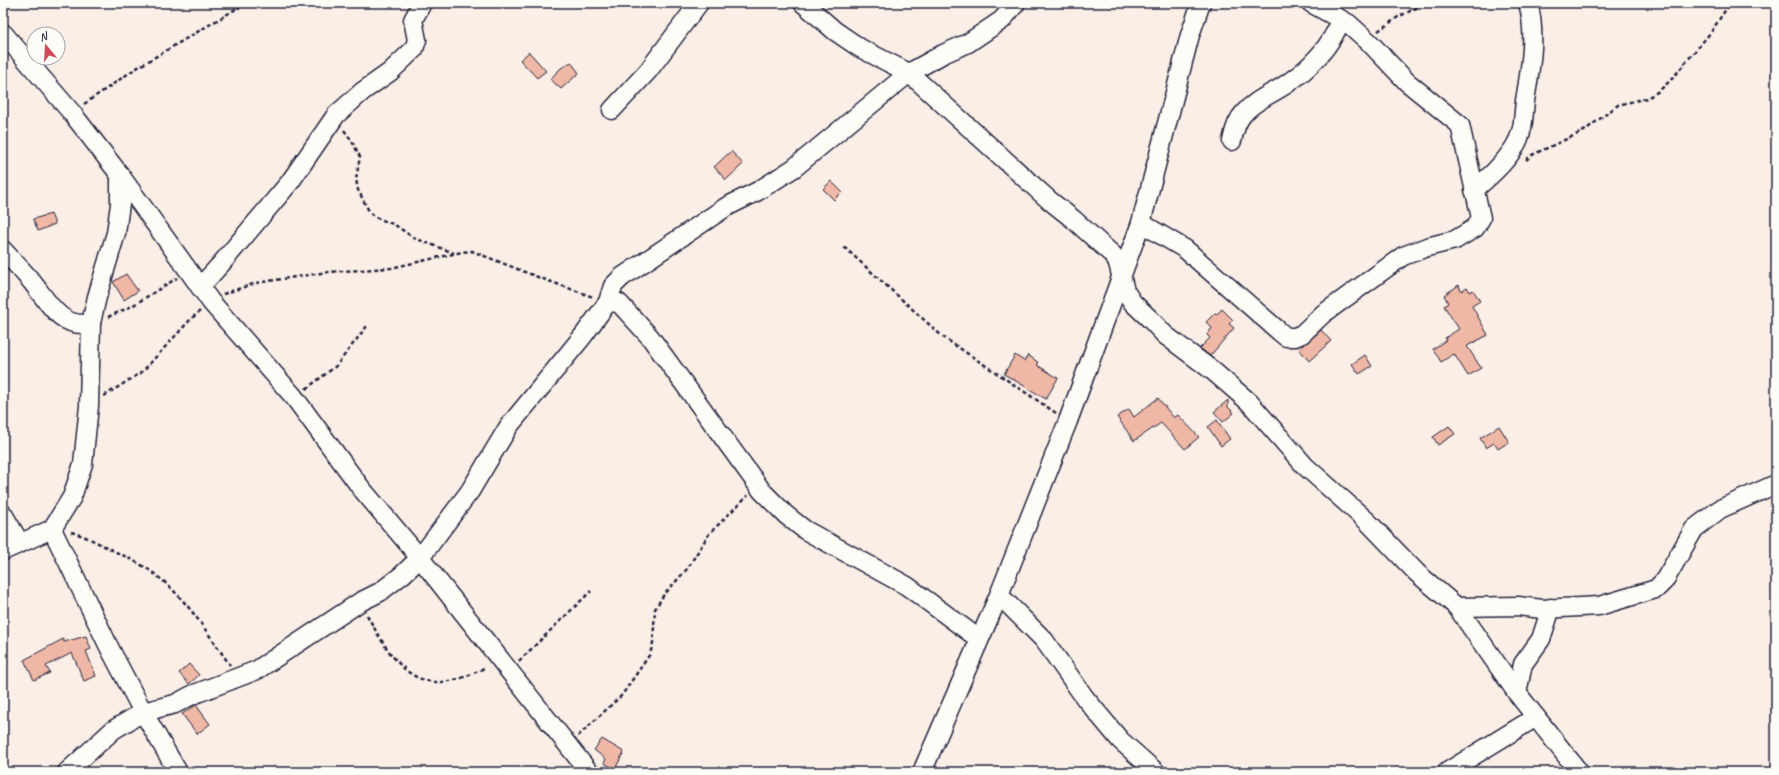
<svg xmlns="http://www.w3.org/2000/svg" width="1779" height="775" viewBox="0 0 1779 775" font-family="Caveat,sans-serif">
<style>
.building{fill:#efb7a6;stroke:#22223b}
.lines{fill:none;stroke-linecap:round;stroke-linejoin:round}
.minor-casing{stroke:#22223b;stroke-width:21}
.path{stroke:#22223b;stroke-width:2.5;stroke-dasharray:4 3;stroke-linecap:butt}
.minor{stroke:#fdfcf7;stroke-width:18}
</style>
<rect width="100%" height="100%" fill="#faeee7"/>
<filter id="ink" filterUnits="userSpaceOnUse"><feTurbulence type="fractalNoise" baseFrequency=".025" numOctaves="2"/><feDisplacementMap in="SourceGraphic" scale="8" xChannelSelector="R" yChannelSelector="G"/><feConvolveMatrix kernelMatrix="1 2 1 2 8 2 1 2 1" color-interpolation-filters="sRGB"/></filter>
<g filter="url(#ink)">
<!-- building -->
<g class="building">
<polygon points="529,52 546,71 537,78 520,60"/>
<polygon points="571,62 579,73 561,89 550,79 561,68"/>
<polygon points="731,151 743,164 726,180 714,167"/>
<polygon points="831,181 842,192 834,200 823,189"/>
<polygon points="51,214 55,224 38,231 33,219"/>
<polygon points="126,274 138,291 124,300 113,282"/>
<polygon points="1459,285 1461,291 1467,287 1470,292 1473,290 1480,301 1472,306 1488,335 1467,346 1481,368 1468,376 1454,354 1441,362 1433,349 1446,340 1445,338 1459,329 1444,306 1448,303 1444,295"/>
<polygon points="1222,309 1233,320 1229,324 1234,328 1210,356 1200,348 1210,338 1207,335 1212,328 1206,322 1215,313 1217,314"/>
<polygon points="1321,330 1331,341 1309,361 1299,349"/>
<polygon points="1015,355 1024,361 1028,355 1039,363 1037,365 1058,378 1046,399 1004,374"/>
<polygon points="1365,355 1372,366 1359,374 1352,364"/>
<polygon points="1158,398 1174,418 1178,415 1199,437 1185,449 1161,423 1134,441 1117,417 1129,409 1134,417"/>
<polygon points="1228,400 1228,407 1234,413 1223,422 1214,412"/>
<polygon points="1217,420 1230,439 1221,446 1208,427"/>
<polygon points="1449,426 1455,434 1438,445 1433,437"/>
<polygon points="1499,426 1509,442 1498,449 1494,443 1486,448 1480,438"/>
<polygon points="86,636 91,649 86,651 96,676 84,681 72,653 46,666 50,673 34,680 24,660 63,639 64,642"/>
<polygon points="189,664 199,675 189,684 179,673"/>
<polygon points="196,705 210,724 197,734 182,714"/>
<polygon points="602,739 624,752 615,769 604,763 606,759 594,750"/>
</g>
<g class="lines">
<defs>
<g id="minor">
<polyline points="803,3 835,31 860,48 909,73 1049,200 1073,219 1113,255 1118,263 1125,291 1133,303 1151,320 1165,335 1213,371 1249,402 1305,466 1368,522 1417,573 1457,607 1517,693 1579,772"/>
<polyline points="3,33 72,113 120,175 211,302 294,397 361,488 420,558 589,772"/>
<polyline points="612,110 648,71 699,3"/>
<path d="M1232,141C1234,131 1237,120 1244,113C1255,100 1274,93 1288,83C1310,68 1331,46 1341,20"/>
<path d="M1474,190C1489,177 1503,165 1514,148C1524,132 1523,118 1525,101C1530,69 1537,35 1528,3"/>
<polyline points="1141,223 1185,249 1280,332 1286,337 1295,337 1302,334 1323,314 1403,256 1427,247 1455,240 1475,228 1481,218 1460,125 1407,82 1369,42 1349,24 1311,3"/>
<path d="M3,250C13,261 23,271 32,282C48,302 62,330 91,323"/>
<polyline points="200,287 221,264 290,182 336,115 363,91 390,72 414,49 417,40 413,20 422,3"/>
<polyline points="608,302 619,303 650,337 762,491 786,515 805,530 907,586 979,639"/>
<polyline points="3,514 20,543"/>
<polyline points="52,529 110,649 143,712 178,772"/>
<polyline points="3,551 52,529 72,497 83,464 89,406 91,323 97,297 116,233 120,204 120,175"/>
<polyline points="999,595 1044,640 1085,698 1120,740 1156,772"/>
<polyline points="1457,607 1518,606 1542,609 1599,606 1656,589 1664,581 1670,571 1694,529 1720,509 1776,484"/>
<polyline points="1517,693 1523,664 1541,639 1551,608"/>
<polyline points="67,772 113,730 143,712 175,704 192,695 257,670 360,602 380,592 402,575 420,558 470,491 509,426 583,336 608,302 613,286 622,277 726,207 758,191 794,168 909,73 943,54 968,43 1002,20 1016,3"/>
<polyline points="922,772 999,595 1068,421 1141,223 1190,35 1201,3"/>
<polyline points="1447,772 1536,717"/>
</g>
</defs>
<!-- minor casing -->
<use href="#minor" class="minor-casing"/>
<!-- path -->
<g class="path">
<polyline points="1378,31 1398,17 1426,3"/>
<polyline points="84,104 135,69 246,3"/>
<polyline points="344,130 352,141 360,157 356,179 358,190 370,213 375,217 395,225 414,238 454,253"/>
<polyline points="1526,160 1532,155 1584,131 1618,105 1647,98 1659,91 1671,80 1711,32 1730,3"/>
<polyline points="844,247 943,337 1056,413"/>
<polyline points="223,294 256,283 328,272 391,268 462,252 472,251 535,276 593,297"/>
<polyline points="108,317 132,306 177,278"/>
<polyline points="306,389 336,366 367,326"/>
<polyline points="104,396 142,372 191,319 200,311"/>
<path d="M71,532C86,536 98,543 112,550C128,558 144,565 157,576C187,599 208,634 230,665"/>
<path d="M367,615C398,672 421,702 486,667"/>
<polyline points="519,661 591,591"/>
<polyline points="578,736 622,695 650,654 653,643 655,609 663,596 687,569 709,534 748,495"/>
</g>
<!-- minor -->
<use href="#minor" class="minor"/>
</g>
</g>
<!-- margin -->
<rect width="1779" height="775" fill="none" stroke="#fdfcf7" stroke-width="16"/>
<rect x="8" y="8" width="1763" height="759" fill="none" stroke="#22223b" stroke-width="1.5" filter="url(#ink)"/>
<!-- north arrow -->
<g transform="translate(46 46) rotate(342)"><circle r="19" fill="#fdfcf7" stroke="#a5a5ac"/>
<path d="M0-3L7 15L0 10L-7 15Z" fill="#d1495b"/>
<text y="-6" font-size="11" font-weight="bold" text-anchor="middle" fill="#22223b">N</text>
</g>
</svg>
